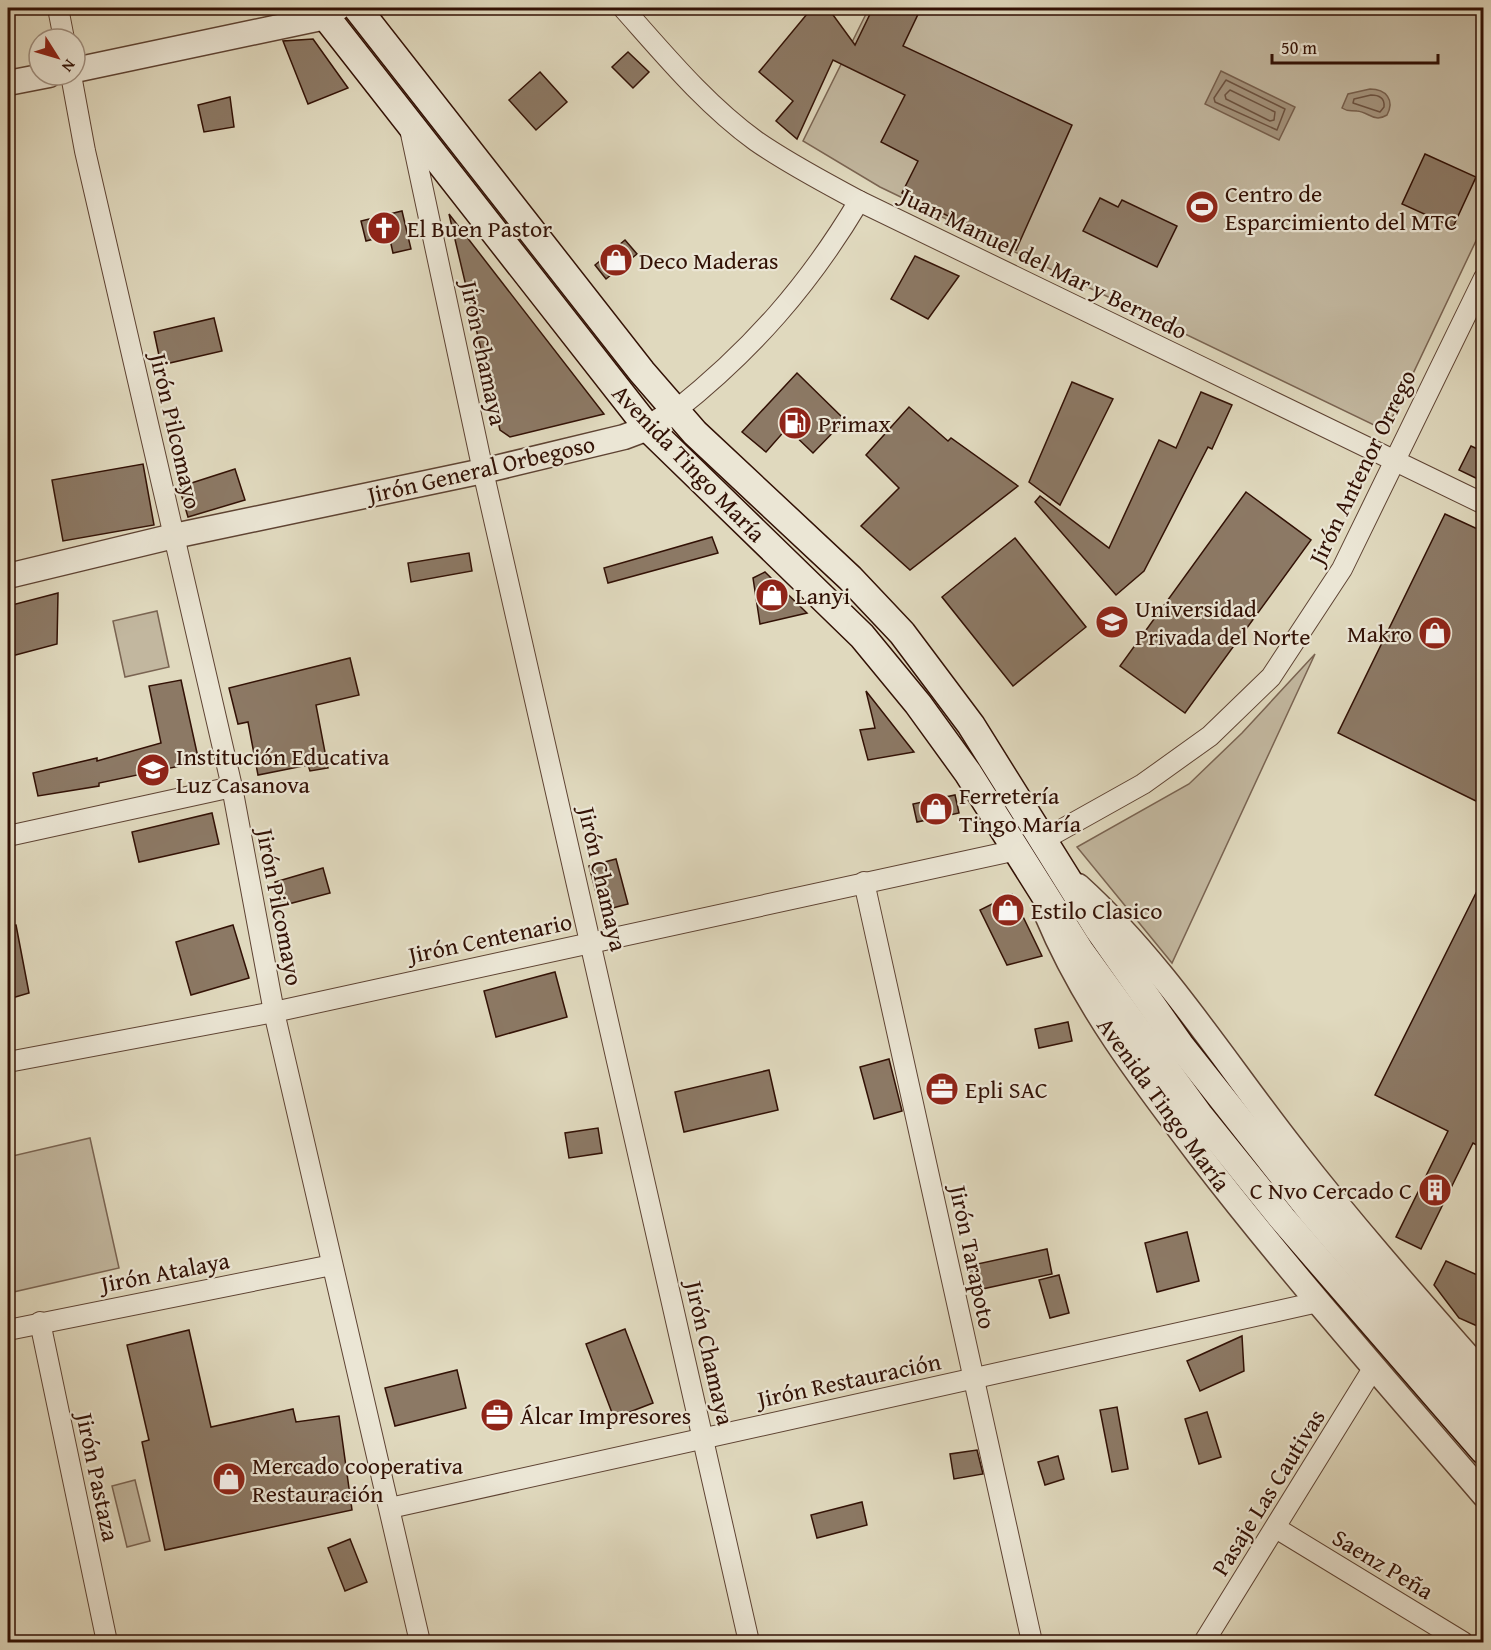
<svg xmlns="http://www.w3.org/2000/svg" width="1491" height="1650" viewBox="0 0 1491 1650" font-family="'Gentium Book Plus',serif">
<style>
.green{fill:#c2b79f;stroke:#7a6452;stroke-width:1.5}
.water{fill:#a5957f;stroke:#77604e;stroke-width:1.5}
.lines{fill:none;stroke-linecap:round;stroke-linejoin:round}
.shore{stroke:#6c5342;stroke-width:1.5}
.building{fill:#8c7965;stroke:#321105;stroke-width:1.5}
.minor-casing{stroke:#5e4333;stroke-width:22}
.tertiary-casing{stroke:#5e4333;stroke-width:27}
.secondary-casing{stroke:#321105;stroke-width:30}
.minor{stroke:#ebe6d5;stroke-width:20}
.tertiary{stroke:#ebe6d5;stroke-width:24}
.secondary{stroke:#ebe6d5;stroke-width:27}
.labels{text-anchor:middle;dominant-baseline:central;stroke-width:4.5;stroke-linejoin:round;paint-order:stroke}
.poi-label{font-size:24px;fill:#321105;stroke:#ebe6d5;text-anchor:start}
.street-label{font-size:24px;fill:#321105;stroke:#ebe6d5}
</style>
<rect width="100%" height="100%" fill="#e0d9be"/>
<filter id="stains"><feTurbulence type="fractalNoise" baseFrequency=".00333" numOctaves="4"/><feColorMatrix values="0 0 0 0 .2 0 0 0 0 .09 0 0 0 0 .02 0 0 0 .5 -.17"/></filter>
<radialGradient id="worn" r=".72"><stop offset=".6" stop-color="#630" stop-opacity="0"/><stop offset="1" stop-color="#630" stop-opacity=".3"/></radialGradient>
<!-- green -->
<g class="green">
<polygon points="869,8 1483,8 1483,226 1390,422 1376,426 880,187 803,141"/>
<polygon points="157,611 169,667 125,677 113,621"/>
<polygon points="1315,654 1172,963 1077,847 1189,784 1242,733"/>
<polygon points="90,1138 119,1268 9,1293 8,1157"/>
<polygon points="135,1480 150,1541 127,1547 112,1486"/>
</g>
<!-- water -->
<g class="water">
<polygon points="1221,71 1295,107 1279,140 1205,104"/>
<path d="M1370,89C1386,89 1395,100 1387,115C1374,123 1369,112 1357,111C1350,110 1348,112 1342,108L1348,94Z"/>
</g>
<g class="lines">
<!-- shore -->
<g class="shore">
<polygon points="1226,80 1285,109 1277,130 1215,102 1214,98"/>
<polygon points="1230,90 1275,112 1274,120 1270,121 1226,99 1225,95"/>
<path d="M1371,95C1379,95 1385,98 1384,107L1380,112L1353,103L1354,99Z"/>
</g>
</g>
<!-- building -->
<g class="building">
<polygon points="812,8 828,8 855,45 873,8 921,8 903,46 1072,125 1016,250 902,193 918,161 881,142 905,95 833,60 797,139 776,121 793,101 759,72"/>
<polygon points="313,39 348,88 308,104 283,41"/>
<polygon points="628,52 649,72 633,88 612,67"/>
<polygon points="540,72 567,102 536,130 509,100"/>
<polygon points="230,97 234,127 204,132 198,105"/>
<polygon points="1425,154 1476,177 1453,227 1402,204"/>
<polygon points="1100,198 1118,207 1122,200 1177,226 1157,267 1083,231"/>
<polygon points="402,211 411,249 393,253 389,235 366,241 361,221"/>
<polygon points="449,214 604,414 510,437 500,430"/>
<polygon points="625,240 637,254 606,279 595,265"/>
<polygon points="915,256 959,276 928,319 891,299"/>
<polygon points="214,318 222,351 161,365 154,332"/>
<polygon points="797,373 845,420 813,453 787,428 766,452 742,432"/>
<polygon points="1072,382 1113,399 1060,505 1029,482"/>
<polygon points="1201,392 1232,405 1212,449 1208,447 1144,571 1116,595 1035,502 1040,496 1109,548 1159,440 1176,448"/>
<polygon points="909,407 948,441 951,438 1018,486 910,570 861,526 899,488 866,455"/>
<polygon points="1471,446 1484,452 1484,482 1459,470"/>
<polygon points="143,464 154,525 63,541 52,480"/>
<polygon points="235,469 245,500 188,517 179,487"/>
<polygon points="1246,492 1311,540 1185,713 1120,666"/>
<polygon points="1445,514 1484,532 1484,805 1338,733"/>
<polygon points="712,537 718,553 608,583 604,568"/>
<polygon points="1015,538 1086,627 1013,686 942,597"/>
<polygon points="469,553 472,571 411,582 408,563"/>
<polygon points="765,572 807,613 760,624 753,578"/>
<polygon points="58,593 57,644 8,657 8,606"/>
<polygon points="350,658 359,695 316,705 328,768 310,771 308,765 258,775 248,722 238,724 229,688"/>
<polygon points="181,680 199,762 99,783 99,786 38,796 33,773 97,758 97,761 161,743 149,686"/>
<polygon points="866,691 914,752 868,760 860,730 875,728"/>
<polygon points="955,795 959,813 917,822 913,804"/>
<polygon points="212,813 219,844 139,862 132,832"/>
<polygon points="616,859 628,904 601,911 589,866"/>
<polygon points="323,868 330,893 281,906 275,882"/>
<polygon points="1484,877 1484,1149 1473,1143 1421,1249 1396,1237 1448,1131 1375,1095"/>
<polygon points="1012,894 1042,956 1007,965 980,910"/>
<polygon points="16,925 29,993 12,998 10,982 8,983 8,926"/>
<polygon points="233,925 249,978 191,995 176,942"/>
<polygon points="555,972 567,1017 496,1037 484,991"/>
<polygon points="1068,1022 1072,1041 1039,1048 1035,1029"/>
<polygon points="889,1059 902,1111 874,1119 860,1067"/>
<polygon points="769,1070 778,1110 684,1132 675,1092"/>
<polygon points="598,1128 602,1153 569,1158 565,1133"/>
<polygon points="1187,1232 1199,1281 1157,1292 1145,1243"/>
<polygon points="1047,1249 1052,1274 973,1291 968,1266"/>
<polygon points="1446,1261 1484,1278 1484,1329 1459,1318 1434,1285"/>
<polygon points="1059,1275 1069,1313 1050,1318 1039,1280"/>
<polygon points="625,1329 653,1403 614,1418 586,1344"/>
<polygon points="189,1330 211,1427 293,1409 296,1422 339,1416 352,1510 165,1550 142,1442 149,1440 127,1345"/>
<polygon points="1242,1336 1244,1371 1200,1391 1187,1361"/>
<polygon points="457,1370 466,1408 395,1426 385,1388"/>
<polygon points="1117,1407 1128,1469 1112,1472 1100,1410"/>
<polygon points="1207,1412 1221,1457 1199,1464 1185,1419"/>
<polygon points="977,1450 983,1474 954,1479 950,1454"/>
<polygon points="1058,1456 1064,1479 1045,1485 1038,1462"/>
<polygon points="862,1502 867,1525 817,1538 811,1515"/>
<polygon points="350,1539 367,1582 345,1591 328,1548"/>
</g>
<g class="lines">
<defs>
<g id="minor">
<polyline points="58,8 64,39"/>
<path d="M623,8C664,54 705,104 756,141C789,164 824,182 859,201L1484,504"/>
<polyline points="71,75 85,151 232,787 274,1012 420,1642"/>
<polyline points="410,129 483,471 749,1642"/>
<path d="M675,411C752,350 809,285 859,201"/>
<polyline points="8,836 232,787"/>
<polyline points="1043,840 1143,784 1210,736 1271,677 1342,569 1484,278"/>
<polyline points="864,882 1032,1642"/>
<polyline points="8,1062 274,1012 1017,850"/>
<polyline points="40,1322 107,1642"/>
<polyline points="8,1330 332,1265"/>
<polyline points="390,1508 1318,1302"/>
<polyline points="1276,1528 1463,1642"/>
<polyline points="1204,1642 1374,1367"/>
</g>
<g id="tertiary">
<polyline points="75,70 326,17 338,8"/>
<polyline points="8,83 49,75"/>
<polyline points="8,576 174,536 483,471 624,437 648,428 675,411"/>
<path d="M1078,886C1163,963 1225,1063 1296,1153C1356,1230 1420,1302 1484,1375"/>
<path d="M1047,915C1084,1004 1142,1080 1200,1156C1290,1273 1388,1383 1484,1495"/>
</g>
<g id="secondary">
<polyline points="319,8 648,428 862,636 918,704 968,773 1080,951 1199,1115 1282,1218 1484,1451"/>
<polyline points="357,8 642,372 695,433 850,578 902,633 971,725 1099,930 1180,1045 1312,1212 1484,1412"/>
</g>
</defs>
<!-- minor casing -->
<use href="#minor" class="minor-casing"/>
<!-- tertiary casing -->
<use href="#tertiary" class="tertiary-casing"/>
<!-- secondary casing -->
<use href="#secondary" class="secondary-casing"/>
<!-- minor -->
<use href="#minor" class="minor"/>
<!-- tertiary -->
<use href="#tertiary" class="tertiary"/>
<!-- secondary -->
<use href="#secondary" class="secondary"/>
</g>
<!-- icons -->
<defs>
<symbol id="stadium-disc" viewBox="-11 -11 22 22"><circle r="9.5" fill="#8f2418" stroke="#ebe6d5"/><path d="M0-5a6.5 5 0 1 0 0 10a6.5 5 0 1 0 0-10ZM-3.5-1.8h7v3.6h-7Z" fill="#fff"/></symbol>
<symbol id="church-disc" viewBox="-11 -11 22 22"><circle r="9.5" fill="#8f2418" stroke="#ebe6d5"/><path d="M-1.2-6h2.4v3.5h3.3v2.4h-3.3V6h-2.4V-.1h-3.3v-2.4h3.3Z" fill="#fff"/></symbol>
<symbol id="shop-disc" viewBox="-11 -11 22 22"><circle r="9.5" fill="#8f2418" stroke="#ebe6d5"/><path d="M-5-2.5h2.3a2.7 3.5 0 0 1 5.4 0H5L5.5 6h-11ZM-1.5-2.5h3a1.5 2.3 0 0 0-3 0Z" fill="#fff"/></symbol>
<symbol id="fuel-disc" viewBox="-11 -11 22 22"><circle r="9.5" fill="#8f2418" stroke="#ebe6d5"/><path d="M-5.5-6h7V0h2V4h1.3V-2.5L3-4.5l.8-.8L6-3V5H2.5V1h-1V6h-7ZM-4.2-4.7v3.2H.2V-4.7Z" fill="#fff"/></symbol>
<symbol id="university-disc" viewBox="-11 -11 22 22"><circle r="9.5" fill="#8f2418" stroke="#ebe6d5"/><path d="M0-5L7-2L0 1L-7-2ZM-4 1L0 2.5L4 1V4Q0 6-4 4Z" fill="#fff"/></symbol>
<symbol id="school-disc" viewBox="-11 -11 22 22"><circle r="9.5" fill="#8f2418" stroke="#ebe6d5"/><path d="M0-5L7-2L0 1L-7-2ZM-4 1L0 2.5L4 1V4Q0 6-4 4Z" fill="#fff"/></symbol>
<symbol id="office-disc" viewBox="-11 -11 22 22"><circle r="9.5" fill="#8f2418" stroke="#ebe6d5"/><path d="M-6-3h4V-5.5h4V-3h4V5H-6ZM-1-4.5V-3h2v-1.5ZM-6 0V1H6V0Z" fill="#fff"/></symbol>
<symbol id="building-disc" viewBox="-11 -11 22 22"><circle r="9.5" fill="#8f2418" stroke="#ebe6d5"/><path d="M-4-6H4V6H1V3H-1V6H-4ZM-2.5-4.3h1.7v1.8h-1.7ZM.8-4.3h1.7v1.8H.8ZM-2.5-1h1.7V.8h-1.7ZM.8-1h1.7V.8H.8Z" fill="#fff"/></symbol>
</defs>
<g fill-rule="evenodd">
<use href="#stadium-disc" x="1183" y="188" width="38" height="38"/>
<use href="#church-disc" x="365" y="209" width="38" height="38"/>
<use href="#shop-disc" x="597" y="241" width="38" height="38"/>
<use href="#fuel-disc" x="776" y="404" width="38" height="38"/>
<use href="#shop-disc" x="753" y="576" width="38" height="38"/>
<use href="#university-disc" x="1093" y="603" width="38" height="38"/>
<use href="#shop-disc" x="1416" y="614" width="38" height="38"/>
<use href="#school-disc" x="134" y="751" width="38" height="38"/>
<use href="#shop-disc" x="917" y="790" width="38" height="38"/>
<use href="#shop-disc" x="989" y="891" width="38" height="38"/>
<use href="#office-disc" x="923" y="1070" width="38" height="38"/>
<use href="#building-disc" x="1416" y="1171" width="38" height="38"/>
<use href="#office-disc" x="478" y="1396" width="38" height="38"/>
<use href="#shop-disc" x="210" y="1460" width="38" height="38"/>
</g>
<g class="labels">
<!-- poi labels -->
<g class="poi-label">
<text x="1225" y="193">Centro de<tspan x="1225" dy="28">Esparcimiento del MTC</tspan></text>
<text x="407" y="228">El Buen Pastor</text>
<text x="639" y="260">Deco Maderas</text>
<text x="818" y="423">Primax</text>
<text x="795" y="595">Lanyi</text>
<text x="1135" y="608">Universidad<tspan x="1135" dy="28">Privada del Norte</tspan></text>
<text x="1412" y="633" text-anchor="end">Makro</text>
<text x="176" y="756">Institución Educativa<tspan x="176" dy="28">Luz Casanova</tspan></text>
<text x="959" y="795">Ferretería<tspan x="959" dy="28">Tingo María</tspan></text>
<text x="1031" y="910">Estilo Clasico</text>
<text x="965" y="1089">Epli SAC</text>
<text x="1412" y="1190" text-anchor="end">C Nvo Cercado C</text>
<text x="520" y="1415">Álcar Impresores</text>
<text x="252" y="1465">Mercado cooperativa<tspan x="252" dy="28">Restauración</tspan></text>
</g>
<!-- street labels -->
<g class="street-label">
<text transform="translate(1044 263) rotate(26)">Juan Manuel del Mar y Bernedo</text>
<text transform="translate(484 353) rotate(78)">Jirón Chamaya</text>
<text transform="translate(176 431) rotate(77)">Jirón Pilcomayo</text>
<text transform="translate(689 463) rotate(46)">Avenida Tingo María</text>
<text transform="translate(1362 467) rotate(-64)">Jirón Antenor Orrego</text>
<text transform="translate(481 469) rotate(-13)">Jirón General Orbegoso</text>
<text transform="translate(603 879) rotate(77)">Jirón Chamaya</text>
<text transform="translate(280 907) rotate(79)">Jirón Pilcomayo</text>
<text transform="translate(490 938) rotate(-12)">Jirón Centenario</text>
<text transform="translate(1164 1104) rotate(54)">Avenida Tingo María</text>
<text transform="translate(973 1257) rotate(78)">Jirón Tarapoto</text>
<text transform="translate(165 1272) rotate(-11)">Jirón Atalaya</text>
<text transform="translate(710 1353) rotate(77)">Jirón Chamaya</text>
<text transform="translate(849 1380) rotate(-12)">Jirón Restauración</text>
<text transform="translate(98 1477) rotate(78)">Jirón Pastaza</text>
<text transform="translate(1268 1492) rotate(-58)">Pasaje Las Cautivas</text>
<text transform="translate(1383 1564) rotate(31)">Saenz Peña</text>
</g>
</g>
<!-- margin -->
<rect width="1491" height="1650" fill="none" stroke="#e0d9be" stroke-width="30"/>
<rect x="9" y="9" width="1473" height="1632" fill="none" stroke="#321105" stroke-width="3"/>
<rect x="15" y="15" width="1461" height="1620" fill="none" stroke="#321105" stroke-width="1.5"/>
<!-- north arrow -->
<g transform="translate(57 57) rotate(127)"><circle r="28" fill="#ebe6d5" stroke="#a19182" stroke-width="1.5"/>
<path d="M0-4.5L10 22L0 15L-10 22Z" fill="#8f2418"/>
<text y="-9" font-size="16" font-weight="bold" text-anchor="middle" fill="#321105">N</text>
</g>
<!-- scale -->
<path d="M1272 54v9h166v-9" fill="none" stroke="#321105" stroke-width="3"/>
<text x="1281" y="54" font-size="18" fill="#321105" stroke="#ebe6d5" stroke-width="4.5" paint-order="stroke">50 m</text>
<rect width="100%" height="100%" filter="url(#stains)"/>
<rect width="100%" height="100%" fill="url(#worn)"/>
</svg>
